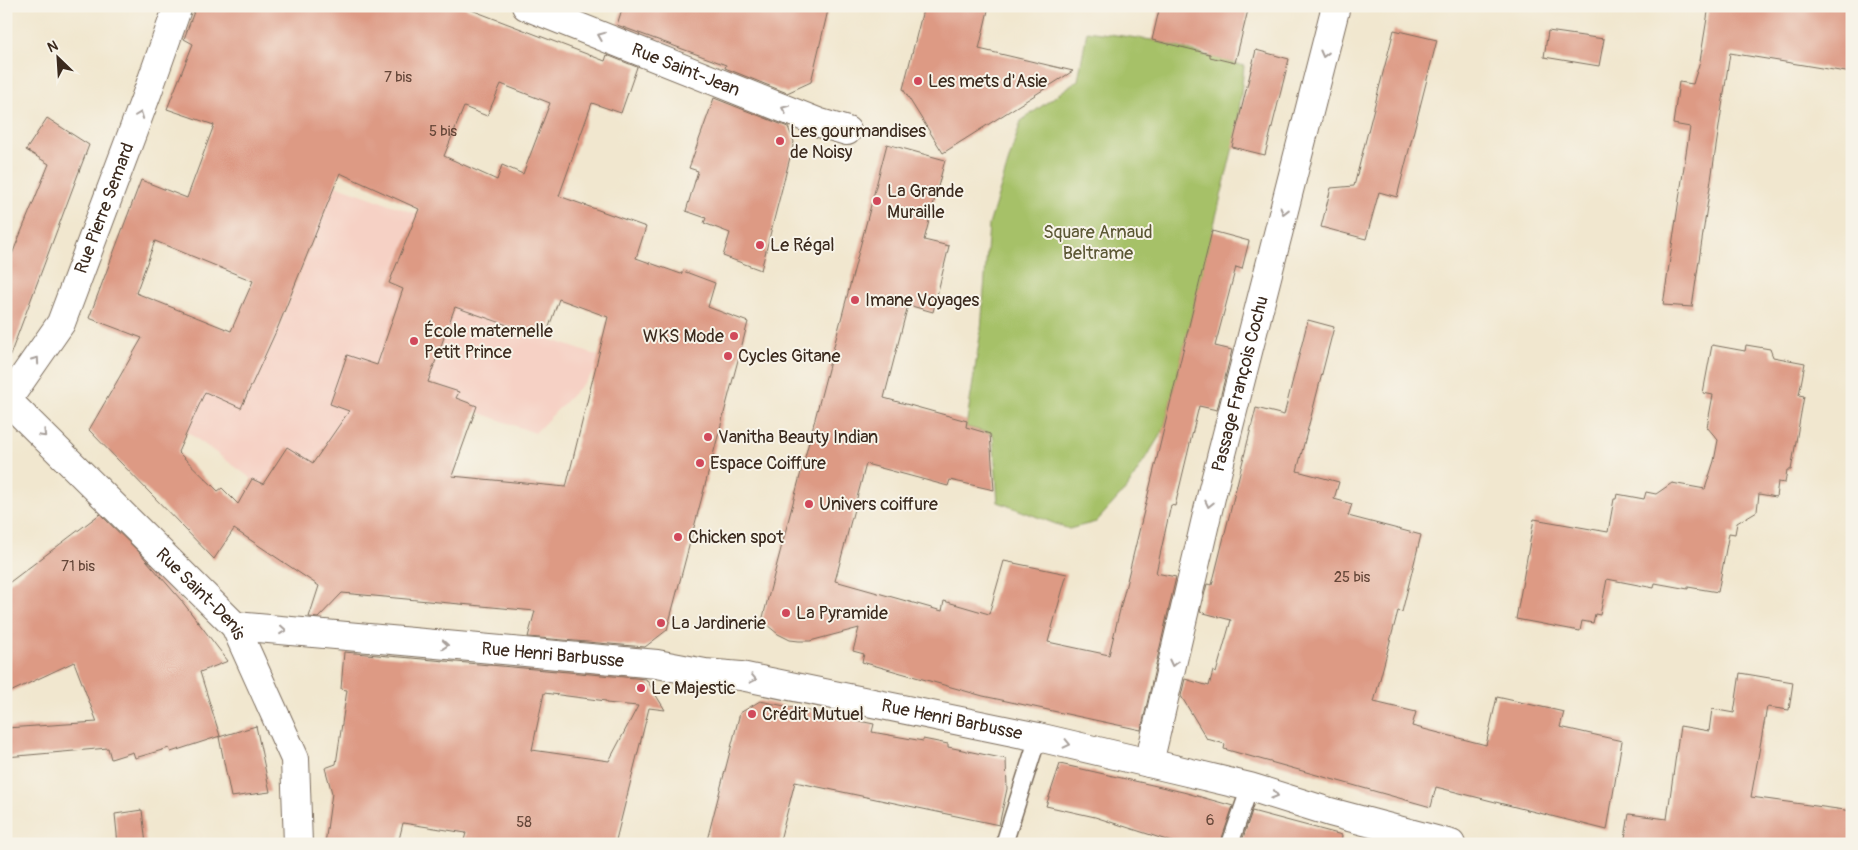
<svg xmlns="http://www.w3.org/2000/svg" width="1858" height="850" viewBox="0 0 1858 850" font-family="Pangolin,sans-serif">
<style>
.built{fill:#f6d1c5}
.green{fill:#a6c167;stroke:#707642}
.building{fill:#dd9a84;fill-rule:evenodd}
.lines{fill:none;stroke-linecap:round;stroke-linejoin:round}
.lane-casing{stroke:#7b6c5c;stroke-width:19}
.street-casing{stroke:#7b6c5c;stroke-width:30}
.lane{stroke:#fff;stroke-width:16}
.street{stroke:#fff;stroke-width:28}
.oneway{stroke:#a79f9a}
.poi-dot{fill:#d1495b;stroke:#f7f3e8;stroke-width:2}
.labels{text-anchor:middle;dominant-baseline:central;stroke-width:4;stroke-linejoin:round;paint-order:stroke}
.number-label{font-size:15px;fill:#644638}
.street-label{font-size:18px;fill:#3b2a1e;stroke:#f7f3e8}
.poi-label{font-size:18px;fill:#3b2a1e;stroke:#f7f3e8;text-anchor:start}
.park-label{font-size:18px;fill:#5b5734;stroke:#f7f3e8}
</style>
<rect width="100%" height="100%" fill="#f7f3e8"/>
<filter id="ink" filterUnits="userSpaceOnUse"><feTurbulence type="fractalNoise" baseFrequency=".02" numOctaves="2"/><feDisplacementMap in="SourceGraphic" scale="10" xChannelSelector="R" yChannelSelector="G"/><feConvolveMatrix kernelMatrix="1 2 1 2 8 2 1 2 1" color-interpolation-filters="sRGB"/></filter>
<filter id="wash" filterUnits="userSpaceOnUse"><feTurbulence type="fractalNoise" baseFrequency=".0096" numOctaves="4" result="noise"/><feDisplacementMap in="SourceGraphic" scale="20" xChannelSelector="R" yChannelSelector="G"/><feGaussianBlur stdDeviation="1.12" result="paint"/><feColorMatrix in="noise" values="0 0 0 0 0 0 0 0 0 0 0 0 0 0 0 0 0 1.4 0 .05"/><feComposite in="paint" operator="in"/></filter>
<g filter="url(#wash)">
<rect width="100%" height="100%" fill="#f1e7cf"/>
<!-- built -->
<polygon class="built" points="335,185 417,214 389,283 598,356 595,371 535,433 475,411 313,463 287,447 263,484 252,479 186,431 203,391 241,408 279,327"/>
<!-- green -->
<polygon class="green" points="1087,31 1152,40 1244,66 1237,131 1164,429 1127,488 1096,522 1069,529 998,502 993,434 966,427 981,330 989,225 1021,121 1078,80"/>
<g id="blocks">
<!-- building -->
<g class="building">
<path d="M196,6H461L605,61L607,55L637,67L621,113L592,103L559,196L646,227L636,258L681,274L683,271L715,283L708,307L748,322L667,630L645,647L528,637L535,611L342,593L318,618L309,617L319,586L234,529L214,559L89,430L142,338L89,318L141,180L187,198L214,125L167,109L193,44L184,39ZM501,84L550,103L523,174L502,165L497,180L444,156L464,107L487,116ZM340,173L419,209L389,283L403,289L377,365L347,355L330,404L349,411L313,463L287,447L263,484L252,479L238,504L222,488L218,491L178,452L205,392L241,408L278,327ZM155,241L253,281L231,331L136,293ZM559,299L608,317L566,487L452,476L477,406L456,398L459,392L428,382L455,307L545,338Z"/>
<polygon points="623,6 829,6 811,82 787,93 725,68 726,65 617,25"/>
<polygon points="924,6 989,6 979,49 1073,71 943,153 903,89"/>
<polygon points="1160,6 1249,6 1235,63 1210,57 1210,54 1152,40"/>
<polygon points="1709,6 1852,6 1852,73 1730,53 1692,307 1663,305 1690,127 1673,124 1679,82 1693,84 1700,61"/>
<polygon points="1394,30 1437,40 1397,197 1379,192 1366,239 1321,227 1331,188 1354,186"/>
<polygon points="1548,31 1604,39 1599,66 1544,57"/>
<polygon points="1256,50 1289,59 1265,155 1232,147"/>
<polygon points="714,98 788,127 794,142 761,270 723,256 730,233 704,223 706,218 686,211 698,171 689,168"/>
<polygon points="47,118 89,145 9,358 6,357 6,269 49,164 26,150"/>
<polygon points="887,144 945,160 924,240 949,246 933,312 908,305 884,398 967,421 966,427 990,434 994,490 950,480 948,486 866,464 835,581 942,611 944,601 989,614 1004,561 1067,574 1048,642 1109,655 1212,231 1249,241 1242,269 1236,267 1215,346 1232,350 1217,410 1199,406 1175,506 1171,505 1156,573 1176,577 1141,730 983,696 862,662 864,654 853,651 859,628 810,641 799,641 790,640 778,634 762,621"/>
<polygon points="1308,320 1334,327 1297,471 1339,482 1334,499 1352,504 1348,516 1421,535 1402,612 1398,611 1374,702 1416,712 1412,726 1486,745 1497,697 1564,712 1560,727 1622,741 1607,830 1436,787 1431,807 1224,749 1225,744 1207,739 1181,696 1185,679 1209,686 1213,671 1216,673 1231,620 1200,612 1207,584 1212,585 1256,408 1284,415"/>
<polygon points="1712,345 1745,351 1746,345 1770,349 1773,357 1805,363 1799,395 1804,396 1791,470 1787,470 1785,483 1778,482 1776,497 1759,494 1757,511 1737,523 1735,534 1729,533 1718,592 1688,587 1688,589 1655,583 1654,588 1607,579 1600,615 1595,614 1593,623 1582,621 1580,631 1516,619 1534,519 1608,532 1614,499 1616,499 1617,494 1644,499 1646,492 1656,494 1672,483 1705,489 1714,461 1718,440 1707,427 1713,395 1703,393"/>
<polygon points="100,514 140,553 181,600 228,661 200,672 220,736 171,752 169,748 135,758 133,752 111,759 108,748 6,757 6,728 97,722 74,662 6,694 6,585"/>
<path d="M344,652L646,679L665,710L649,708L615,844H463L466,833L403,823L398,844H325L332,793L325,768L336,764L347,690L341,689ZM544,693L606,701V703L638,706L609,761L532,750Z"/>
<polygon points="1740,673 1793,682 1789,710 1767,707 1751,797 1852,811 1852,844 1624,844 1629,814 1667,819 1680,726 1709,731 1712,709 1734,713"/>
<polygon points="760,701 874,724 872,732 923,741 923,739 948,744 948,747 1006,759 1007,789 999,825 795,782 779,844 706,844 740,713"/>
<polygon points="256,726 270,792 231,797 219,737"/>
<polygon points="1060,764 1183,792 1233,806 1220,844 1179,844 1095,817 1046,806"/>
<polygon points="142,810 146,844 118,844 115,814"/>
<polygon points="1252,811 1342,835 1341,844 1241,844"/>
</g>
</g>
</g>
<g filter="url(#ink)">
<use href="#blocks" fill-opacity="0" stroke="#7b6c5c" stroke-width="1"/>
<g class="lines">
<defs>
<g id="lane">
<polyline points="1004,844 1038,737"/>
<polyline points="1230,844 1250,787"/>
</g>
<g id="street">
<path id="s1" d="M526,6L820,123L847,131"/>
<path id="s2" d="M6,399L235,626L295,759L298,844"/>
<path id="s3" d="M6,402L61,323L148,91L178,6"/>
<path id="s4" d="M235,626L657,664L705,673L741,676L1038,737L1149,763L1250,787L1330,812L1451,844"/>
<path id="s5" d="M1149,763L1212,493L1336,6"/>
</g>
</defs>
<!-- lane casing -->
<use href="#lane" class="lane-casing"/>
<!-- street casing -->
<use href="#street" class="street-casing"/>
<!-- lane -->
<use href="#lane" class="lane"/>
<!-- street -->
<use href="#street" class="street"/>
</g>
<!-- one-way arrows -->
<defs><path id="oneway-chevron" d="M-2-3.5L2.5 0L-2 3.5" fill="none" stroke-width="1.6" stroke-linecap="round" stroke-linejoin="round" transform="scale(1.25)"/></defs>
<g class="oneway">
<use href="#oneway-chevron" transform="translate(601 36) rotate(-158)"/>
<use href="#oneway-chevron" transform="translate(1324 54) rotate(104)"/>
<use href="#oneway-chevron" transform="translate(785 109) rotate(-158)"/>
<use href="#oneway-chevron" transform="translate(140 115) rotate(-69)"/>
<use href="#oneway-chevron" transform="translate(1284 211) rotate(104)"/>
<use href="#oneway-chevron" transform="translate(36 360) rotate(-55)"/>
<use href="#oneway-chevron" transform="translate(43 434) rotate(45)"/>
<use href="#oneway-chevron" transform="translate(1209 504) rotate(103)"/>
<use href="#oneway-chevron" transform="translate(283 630) rotate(5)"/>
<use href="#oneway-chevron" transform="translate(445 645) rotate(5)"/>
<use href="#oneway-chevron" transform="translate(1173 663) rotate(103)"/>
<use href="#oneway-chevron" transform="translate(753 679) rotate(12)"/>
<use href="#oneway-chevron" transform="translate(1067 744) rotate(13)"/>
<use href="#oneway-chevron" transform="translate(1275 795) rotate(17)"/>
</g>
</g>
<!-- markers -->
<g class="poi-dot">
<circle cx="918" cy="81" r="5"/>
<circle cx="780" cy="141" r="5"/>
<circle cx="877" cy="201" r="5"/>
<circle cx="760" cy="245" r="5"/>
<circle cx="855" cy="300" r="5"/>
<circle cx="734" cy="336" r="5"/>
<circle cx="414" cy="341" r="5"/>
<circle cx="728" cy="356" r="5"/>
<circle cx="708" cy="437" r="5"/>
<circle cx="700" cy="463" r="5"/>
<circle cx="809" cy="504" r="5"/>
<circle cx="678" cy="537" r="5"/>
<circle cx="786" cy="613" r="5"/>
<circle cx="661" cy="623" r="5"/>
<circle cx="641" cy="688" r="5"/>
<circle cx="752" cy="714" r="5"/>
</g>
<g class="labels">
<!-- number labels -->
<g class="number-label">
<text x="398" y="77">7 bis</text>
<text x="443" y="131">5 bis</text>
<text x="78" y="566">71 bis</text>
<text x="1352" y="577">25 bis</text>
<text x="1210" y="820">6</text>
<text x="524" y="822">58</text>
</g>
<!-- street labels -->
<g class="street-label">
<text stroke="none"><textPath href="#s1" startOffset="172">Rue Saint-Jean</textPath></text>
<text stroke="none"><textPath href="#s3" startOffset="219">Rue Pierre Semard</textPath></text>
<text stroke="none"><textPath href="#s5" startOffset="390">Passage François Cochu</textPath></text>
<text stroke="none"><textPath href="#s2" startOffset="276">Rue Saint-Denis</textPath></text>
<text stroke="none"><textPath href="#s4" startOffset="319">Rue Henri Barbusse</textPath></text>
<text stroke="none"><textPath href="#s4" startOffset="724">Rue Henri Barbusse</textPath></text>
</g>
<!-- poi labels -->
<g class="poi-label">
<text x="928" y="81">Les mets d'Asie</text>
<text x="790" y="131">Les gourmandises<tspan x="790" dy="21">de Noisy</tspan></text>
<text x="887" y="191">La Grande<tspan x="887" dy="21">Muraille</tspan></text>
<text x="770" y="245">Le Régal</text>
<text x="865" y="300">Imane Voyages</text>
<text x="424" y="331">École maternelle<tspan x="424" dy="21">Petit Prince</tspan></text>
<text x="724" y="336" text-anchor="end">WKS Mode</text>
<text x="738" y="356">Cycles Gitane</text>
<text x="718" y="437">Vanitha Beauty Indian</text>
<text x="710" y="463">Espace Coiffure</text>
<text x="819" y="504">Univers coiffure</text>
<text x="688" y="537">Chicken spot</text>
<text x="796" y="613">La Pyramide</text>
<text x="671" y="623">La Jardinerie</text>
<text x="651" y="688">Le Majestic</text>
<text x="762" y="714">Crédit Mutuel</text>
</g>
<!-- park labels -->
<g class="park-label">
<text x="1098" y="232">Square Arnaud<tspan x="1098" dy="21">Beltrame</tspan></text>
</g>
</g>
<!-- margin -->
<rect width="1858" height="850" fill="none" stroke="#f7f3e8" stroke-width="25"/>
<!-- north arrow -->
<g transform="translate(58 58) rotate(335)" stroke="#f7f3e8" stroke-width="4" paint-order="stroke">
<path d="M0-4L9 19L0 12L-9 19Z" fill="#3b2a1e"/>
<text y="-8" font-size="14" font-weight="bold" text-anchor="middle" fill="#3b2a1e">N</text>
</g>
</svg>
